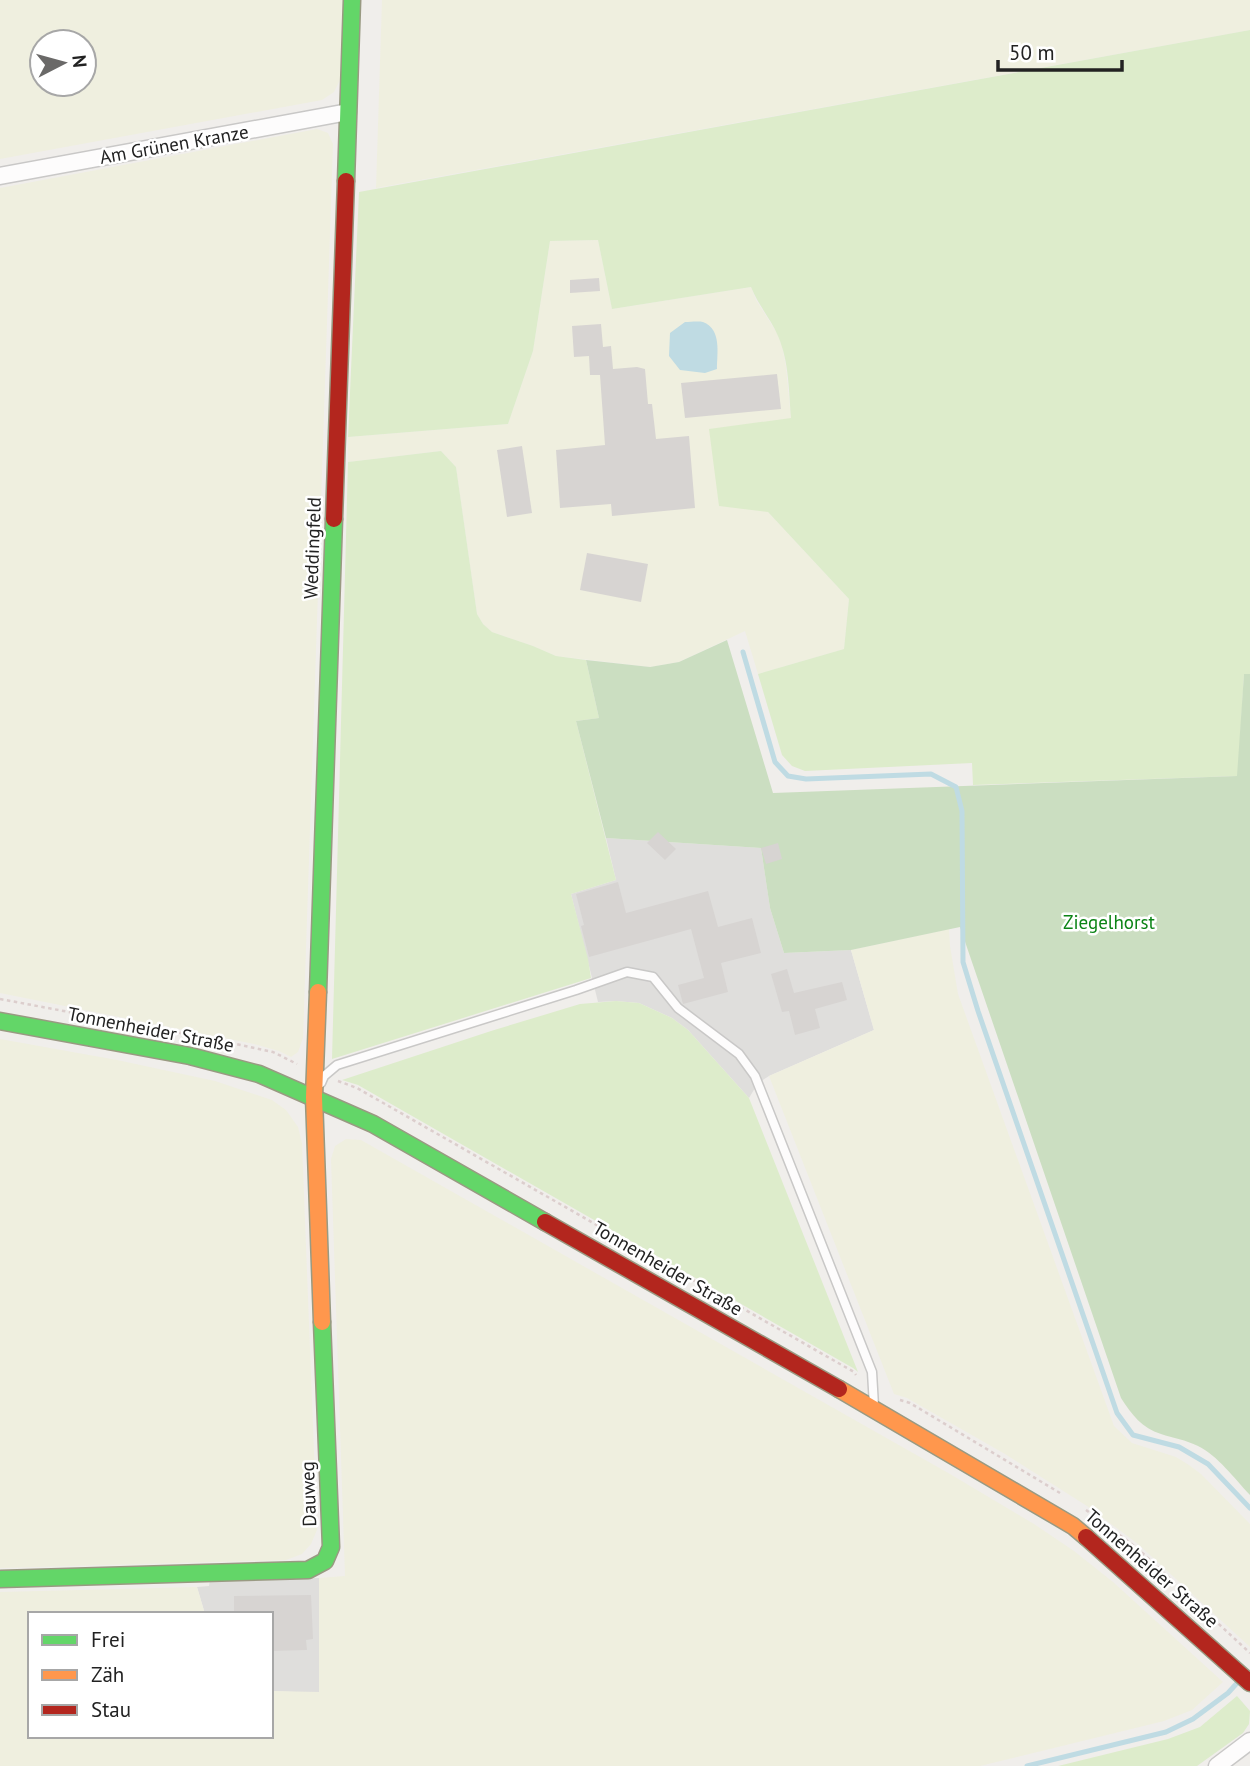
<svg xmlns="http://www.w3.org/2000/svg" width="1250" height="1766" viewBox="0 0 1250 1766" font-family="'PT Sans',sans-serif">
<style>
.residential{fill:#dfdedc}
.farmland{fill:#efefdf;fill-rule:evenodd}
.grass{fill:#ddeccb}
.forest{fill:#cbdec1}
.water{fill:#bfdbe3}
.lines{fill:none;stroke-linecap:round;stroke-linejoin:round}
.stream{stroke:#bfdbe3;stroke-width:5}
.building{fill:#d7d4d2}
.lane-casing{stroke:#c9c8c7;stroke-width:11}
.street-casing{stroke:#c9c8c7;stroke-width:19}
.fast-casing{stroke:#999a82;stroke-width:19}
.slow-casing{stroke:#999a82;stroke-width:19}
.jam-casing{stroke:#999a82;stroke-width:19}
.path{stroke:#dccecd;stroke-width:2.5;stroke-dasharray:3.5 3.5;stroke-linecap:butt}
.lane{stroke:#fdfcfc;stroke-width:8}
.street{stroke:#fdfcfc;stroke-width:16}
.fast{stroke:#63d668;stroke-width:16}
.slow{stroke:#ff974d;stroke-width:16}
.jam{stroke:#b3261e;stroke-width:16}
.labels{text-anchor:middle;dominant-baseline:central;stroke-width:5;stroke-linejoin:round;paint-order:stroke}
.street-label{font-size:19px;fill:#222;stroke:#fff}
.park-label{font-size:19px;fill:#0c8416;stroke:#fff}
</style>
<rect width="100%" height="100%" fill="#f0eeeb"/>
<!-- residential -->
<g class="residential">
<polygon points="606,838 761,848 770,908 784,953 851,950 874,1030 769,1076 758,1083 749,1098 688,1030 672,1018 639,1003 616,1001 598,1002 571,894 616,880"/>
<polygon points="319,1578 319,1693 271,1691 271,1614 205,1614 197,1587 209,1586 210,1580"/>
</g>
<!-- farmland -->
<g class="farmland">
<path d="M0,0H342L340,80L334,92L322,100L0,159ZM42,42H84V84H42Z"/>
<polygon points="382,0 1250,0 1250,30 376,188"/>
<polygon points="317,129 328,133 333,144 303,1038 298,1052 291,1057 279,1051 254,1044 0,993 0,188"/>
<polygon points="598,240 612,309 751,287 756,300 777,333 782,346 786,367 791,419 768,512 849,599 844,649 758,674 745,631 679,662 650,667 556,656 533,646 492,632 483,624 477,614 456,467 441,451 348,462 348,437 508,424 533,351 550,241"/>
<polygon points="949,929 950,946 958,994 1114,1426 1132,1443 1176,1457 1189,1465 1201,1474 1250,1524 1250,1647 1138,1544 1087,1506 1005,1454 907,1398 894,1394 769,1076 874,1030 851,950"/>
<polygon points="0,1039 117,1060 215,1081 272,1100 286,1110 298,1127 302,1143 317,1530 311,1544 302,1554 286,1560 0,1568"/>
<polygon points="346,1139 361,1140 950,1474 1034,1524 1074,1551 1113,1582 1223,1682 1192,1710 1164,1721 980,1766 0,1766 0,1592 197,1587 205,1614 30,1614 30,1736 271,1736 271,1691 319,1692 319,1578 345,1576 331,1159 335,1146"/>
</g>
<!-- grass -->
<g class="grass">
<path d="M1250,30V674H1244L1238,776L973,785L972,763L805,771L792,766L782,755L758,674L844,649L849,599L768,512L719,506L709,429L791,418C789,392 789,361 778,336C771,319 758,305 751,287L612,309L598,240L550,241L533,351L508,424L348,437L359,192Z"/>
<polygon points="441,451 456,467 477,614 483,624 492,632 533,646 556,656 586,660 599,718 576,721 616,880 571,894 588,959 591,978 332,1059 348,462"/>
<polygon points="616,1001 639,1003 672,1018 688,1030 749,1098 858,1372 853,1368 358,1085 342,1080 491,1031 580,1004"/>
<polygon points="1237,1696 1250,1711 1249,1724 1243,1733 1197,1766 1058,1766 1168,1739 1200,1727"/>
</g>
<!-- forest -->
<path class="forest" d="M727,640L773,793L1237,776L1244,674H1250V1495C1234,1478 1218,1456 1198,1446C1186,1440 1173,1438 1161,1434C1142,1428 1132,1415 1121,1398L960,927L851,950L784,953L770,908L761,848L606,838L576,721L599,718L586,660L650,667L679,662Z"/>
<!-- water -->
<path class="water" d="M685,322C690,322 698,321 703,322C722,329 717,354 717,369L705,373L680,370L669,356L670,333Z"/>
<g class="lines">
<!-- stream -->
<g class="stream">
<polyline points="743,652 775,762 788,776 806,779 931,774 956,787 962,811 963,962 978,1011 1117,1413 1133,1435 1179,1447 1208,1464 1250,1508"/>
<polyline points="1027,1766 1166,1732 1193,1719 1228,1693 1238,1682"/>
</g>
</g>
<!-- building -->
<g class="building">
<polygon points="599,278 600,291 570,293 570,280"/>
<polygon points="601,324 603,347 611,346 613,369 637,367 645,369 648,404 652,404 656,439 689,436 695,508 612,516 611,504 560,508 556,450 605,445 600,375 590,375 589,356 574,357 572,326"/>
<polygon points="777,374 781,409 685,418 681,383"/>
<polygon points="522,446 532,513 507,517 497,450"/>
<polygon points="587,553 648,564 641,602 580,590"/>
<polygon points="658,832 676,849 665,860 647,843"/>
<polygon points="778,843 782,859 766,864 761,848"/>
<polygon points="618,882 626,913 708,891 718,927 752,918 761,953 721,963 728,992 683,1004 678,985 704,978 691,929 589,957 581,926 584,925 576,894"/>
<polygon points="787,969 794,993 842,982 847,1000 815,1009 820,1028 795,1035 789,1011 782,1012 771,974"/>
<polygon points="311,1595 313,1639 306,1640 307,1650 271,1651 271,1614 234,1614 234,1596"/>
</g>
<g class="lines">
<defs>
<polyline id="lane" points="321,1083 324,1076 337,1065 576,990 627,972 653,977 678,1008 739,1054 755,1076 872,1372 874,1406"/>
<g id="street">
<polyline points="0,176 348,112"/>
<polyline points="1217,1766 1250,1741"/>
</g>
<g id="fast">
<polyline points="346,181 352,0"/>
<polyline points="318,992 334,519"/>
<polyline points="0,1021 190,1056 259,1074 373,1124 545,1222"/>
<polyline points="0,1579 308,1570 325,1561 331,1547 322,1322"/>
</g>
<g id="slow">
<polyline points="318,992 314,1097 322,1322"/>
<polyline points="839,1389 1073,1526 1086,1537"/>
</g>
<g id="jam">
<polyline points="334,519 346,181"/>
<polyline points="545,1222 839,1389"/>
<polyline points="1086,1537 1250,1683"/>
</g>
</defs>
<!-- lane casing -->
<use href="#lane" class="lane-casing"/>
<!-- street casing -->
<use href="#street" class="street-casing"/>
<!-- fast casing -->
<use href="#fast" class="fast-casing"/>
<!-- slow casing -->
<use href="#slow" class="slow-casing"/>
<!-- jam casing -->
<use href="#jam" class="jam-casing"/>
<!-- path -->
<g class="path">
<polyline points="0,999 186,1034"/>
<polyline points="203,1037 273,1052 297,1064"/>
<polyline points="338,1081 357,1088 854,1372 856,1375"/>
<polyline points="900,1400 910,1403 1060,1493"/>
<polyline points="1086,1510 1137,1548 1250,1653"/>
</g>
<!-- lane -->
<use href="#lane" class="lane"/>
<!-- street -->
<use href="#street" class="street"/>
<!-- fast -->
<use href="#fast" class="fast"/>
<!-- slow -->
<use href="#slow" class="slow"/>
<!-- jam -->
<use href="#jam" class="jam"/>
</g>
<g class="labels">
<!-- street labels -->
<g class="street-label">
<text transform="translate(174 144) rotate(-10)">Am Grünen Kranze</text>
<text transform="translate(312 548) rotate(-88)">Weddingfeld</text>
<text transform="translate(151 1029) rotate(11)">Tonnenheider Straße</text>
<text transform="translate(668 1268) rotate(30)">Tonnenheider Straße</text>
<text transform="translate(308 1494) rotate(-92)">Dauweg</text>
<text transform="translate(1152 1568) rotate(41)">Tonnenheider Straße</text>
</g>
<!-- park labels -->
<g class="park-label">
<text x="1109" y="922">Ziegelhorst</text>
</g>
</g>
<!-- legend -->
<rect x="28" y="1612" width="245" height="126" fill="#ffffff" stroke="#a7a7a7" stroke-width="2"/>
<rect x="42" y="1635" width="35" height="10" fill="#63d668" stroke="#a7a7a7" stroke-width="2"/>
<text x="91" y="1647" font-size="21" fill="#222222">Frei</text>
<rect x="42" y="1670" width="35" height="10" fill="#ff974d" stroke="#a7a7a7" stroke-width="2"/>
<text x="91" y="1682" font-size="21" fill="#222222">Zäh</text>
<rect x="42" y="1705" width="35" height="10" fill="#b3261e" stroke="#a7a7a7" stroke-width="2"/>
<text x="91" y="1717" font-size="21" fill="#222222">Stau</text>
<!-- north arrow -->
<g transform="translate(63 63) rotate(84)"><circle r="33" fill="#ffffff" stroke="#a7a7a7" stroke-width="2"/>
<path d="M0-5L12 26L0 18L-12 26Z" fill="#6a6968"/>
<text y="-10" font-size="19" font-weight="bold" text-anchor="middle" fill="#222222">N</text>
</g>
<!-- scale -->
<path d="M998 60v10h124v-10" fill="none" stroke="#222222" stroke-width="3.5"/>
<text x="1009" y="60" font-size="21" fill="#222222" stroke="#ffffff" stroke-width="5" paint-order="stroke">50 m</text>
</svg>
